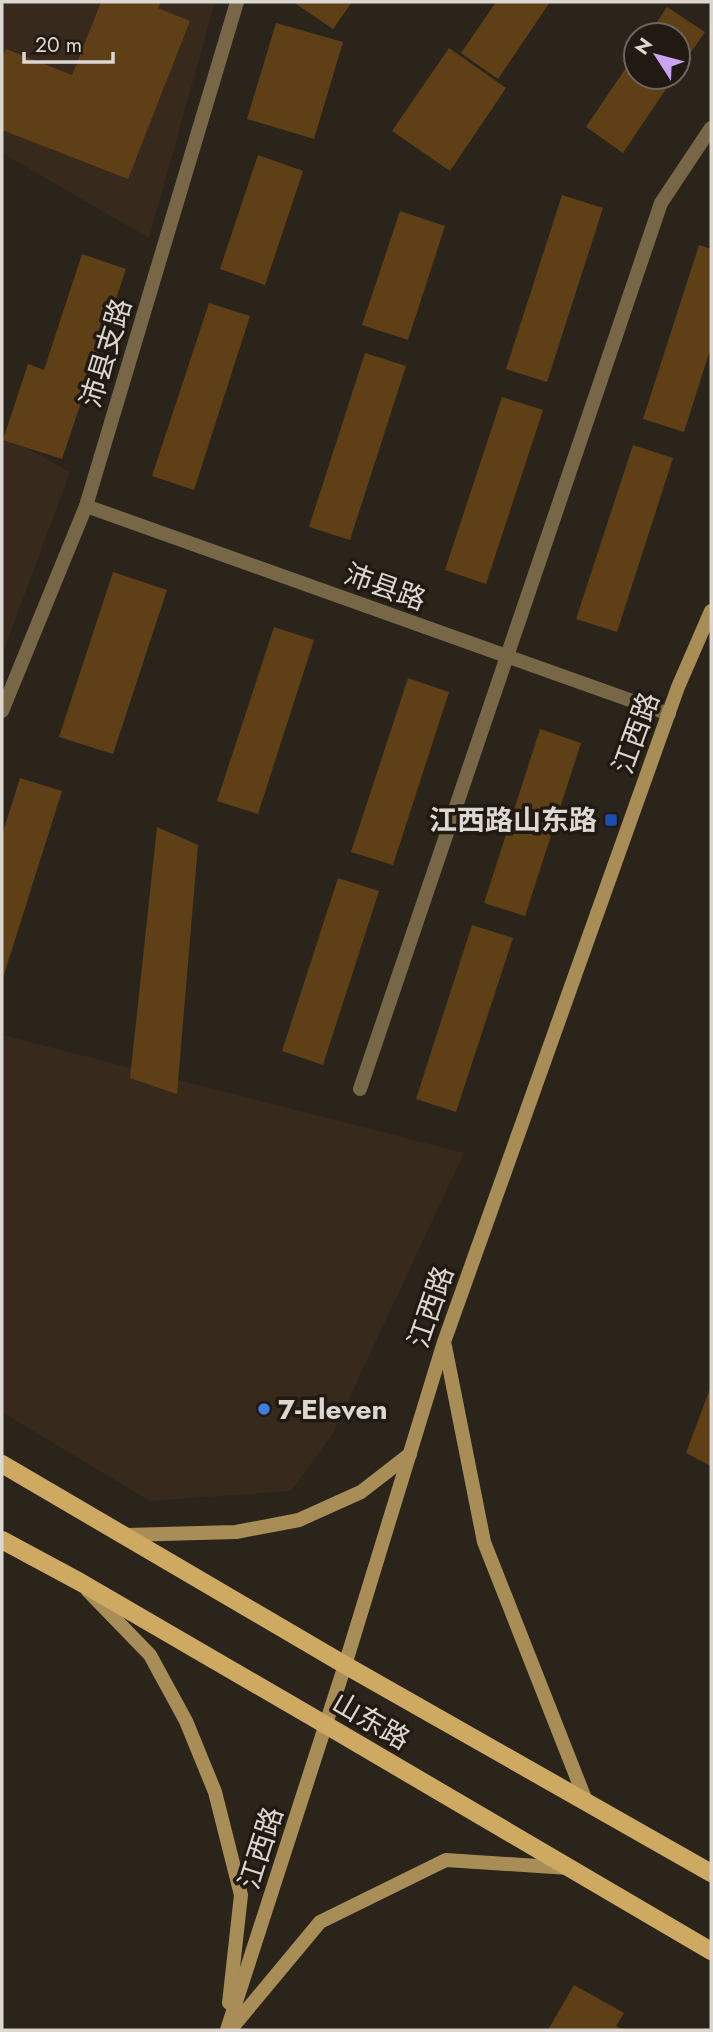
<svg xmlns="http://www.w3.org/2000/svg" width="713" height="2032" viewBox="0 0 713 2032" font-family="Jost,'Noto Sans SC',sans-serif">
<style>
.commercial{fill:#38291d}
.building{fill:#5f3f16}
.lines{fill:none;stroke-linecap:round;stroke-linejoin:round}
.lane{stroke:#786746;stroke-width:14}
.street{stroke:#786746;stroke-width:14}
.secondary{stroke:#a88d56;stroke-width:14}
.primary{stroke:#cda961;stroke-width:18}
.transit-dot{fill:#1a4fb4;stroke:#211a12;stroke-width:2.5}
.shop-dot{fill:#3f7fe0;stroke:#211a12;stroke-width:2.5}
.labels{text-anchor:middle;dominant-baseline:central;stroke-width:7;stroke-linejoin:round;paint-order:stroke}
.street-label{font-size:28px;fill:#dcd7d1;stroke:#211a12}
.poi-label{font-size:28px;font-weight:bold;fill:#dcd7d1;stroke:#211a12;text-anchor:end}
</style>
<rect width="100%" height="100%" fill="#2b241b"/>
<!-- commercial -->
<g class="commercial">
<polygon points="2,2 215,2 149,238 2,153"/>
<polygon points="2,434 70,472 2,655"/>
<polygon points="2,1035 464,1153 333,1433 291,1491 150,1501 2,1412"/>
</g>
<!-- building -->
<g class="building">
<polygon points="101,2 161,2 158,8 190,21 128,179 2,130 2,59 6,49 72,75"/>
<polygon points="293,2 352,2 333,29"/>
<polygon points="496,2 550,2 498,79 461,53"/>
<polygon points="667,7 705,32 678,71 678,35 648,35"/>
<polygon points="276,23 343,42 314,139 247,119"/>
<polygon points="449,48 506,88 450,171 392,131"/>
<polygon points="636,53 636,77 674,77 623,153 586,127"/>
<polygon points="258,155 303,171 265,285 220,269"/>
<polygon points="562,195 603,208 547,382 506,369"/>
<polygon points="400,211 445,226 408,340 362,325"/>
<polygon points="699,245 711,249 711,347 684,432 643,419"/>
<polygon points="82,254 126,269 62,459 3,440 28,364 44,370"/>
<polygon points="209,303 250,316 194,490 152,476"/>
<polygon points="365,353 406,366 350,540 309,527"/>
<polygon points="502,397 543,410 486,584 445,570"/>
<polygon points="633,445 673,458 617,632 576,619"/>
<polygon points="113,572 167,590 113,754 59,737"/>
<polygon points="274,627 314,640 258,814 217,801"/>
<polygon points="408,678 449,692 393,865 351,852"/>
<polygon points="540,729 581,743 525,916 484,903"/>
<polygon points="20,778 62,791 2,981 2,835"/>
<polygon points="157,827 198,845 177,1094 130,1078"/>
<polygon points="338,878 379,891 323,1065 282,1051"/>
<polygon points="472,925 513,938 456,1112 416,1099"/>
<polygon points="711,1386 711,1466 686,1453"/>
<polygon points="574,1985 624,2013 616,2026 623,2030 548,2030"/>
</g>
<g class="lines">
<!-- lane -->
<polyline class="lane" points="360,1089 661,203 711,128"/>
<!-- street -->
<g class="street">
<polyline points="86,506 669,714"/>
<polyline points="2,711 86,506 237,2"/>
</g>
<!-- secondary -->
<g class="secondary">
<polyline points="445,1346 484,1542 586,1801"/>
<polyline points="126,1535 236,1532 299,1520 361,1492 410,1454"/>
<polyline points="88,1591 150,1655 186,1721 215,1792 241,1895 229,2003"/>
<polyline points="231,2029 320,1922 446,1860 569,1868"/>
<polyline points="227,2030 345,1665 444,1342 678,687 711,611"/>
</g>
<!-- primary -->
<g class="primary">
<polyline points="2,1464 345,1665 711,1873"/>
<polyline points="2,1540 80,1582 326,1725 711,1951"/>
</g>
</g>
<!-- markers -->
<rect class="transit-dot" x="604" y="813" width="14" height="14" rx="3.5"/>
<circle class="shop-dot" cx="264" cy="1409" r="7"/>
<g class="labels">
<!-- street labels -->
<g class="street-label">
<text transform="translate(106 353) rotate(-73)">沛县支路</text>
<text transform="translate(385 587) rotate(20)">沛县路</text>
<text transform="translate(636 733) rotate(-70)">江西路</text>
<text transform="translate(431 1307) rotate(-71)">江西路</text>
<text transform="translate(371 1721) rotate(30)">山东路</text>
<text transform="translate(261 1848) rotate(-72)">江西路</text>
</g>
<!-- poi labels -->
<g class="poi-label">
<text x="597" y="820">江西路山东路</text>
<text x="278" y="1409" text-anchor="start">7-Eleven</text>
</g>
</g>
<!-- border -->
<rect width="713" height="2032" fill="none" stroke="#dcd7d1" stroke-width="7"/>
<!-- north arrow -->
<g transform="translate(657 56) rotate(306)"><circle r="33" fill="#211a12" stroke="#6c665e" stroke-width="2"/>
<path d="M0-5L12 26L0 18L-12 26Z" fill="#c8a5ee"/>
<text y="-10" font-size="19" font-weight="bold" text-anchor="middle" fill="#dcd7d1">N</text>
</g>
<!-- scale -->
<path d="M24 52v10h89v-10" fill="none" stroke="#dcd7d1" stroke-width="3.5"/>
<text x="35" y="52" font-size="21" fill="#dcd7d1" stroke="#211a12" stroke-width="5" paint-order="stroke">20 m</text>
</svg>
